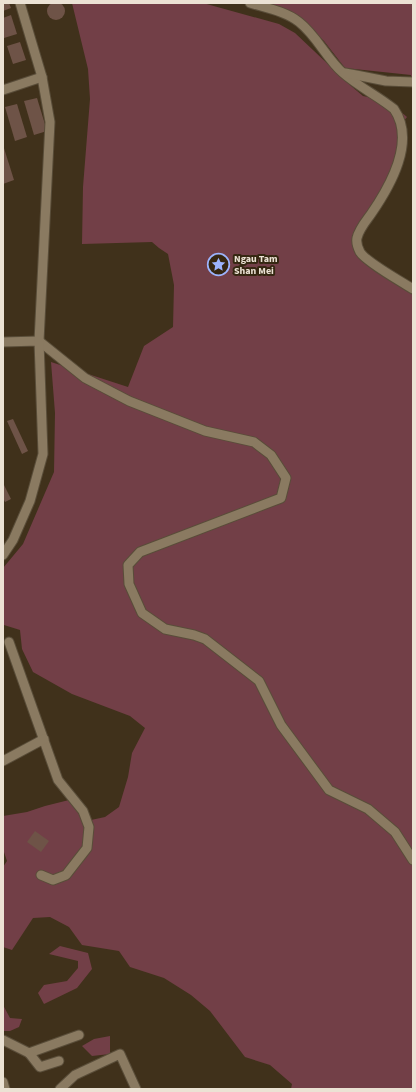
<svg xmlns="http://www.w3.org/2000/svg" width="416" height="1092" viewBox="0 0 416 1092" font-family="'Source Sans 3',sans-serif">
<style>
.green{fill:#723f47}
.building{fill:#6e5347}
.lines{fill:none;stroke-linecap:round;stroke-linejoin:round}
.minor-casing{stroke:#594d39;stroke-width:11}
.minor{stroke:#8a7a61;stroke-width:9}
.labels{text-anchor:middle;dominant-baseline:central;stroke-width:4;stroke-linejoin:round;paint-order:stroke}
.poi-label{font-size:10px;font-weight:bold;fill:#ebe2d4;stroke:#352711;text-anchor:start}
</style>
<rect width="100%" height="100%" fill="#40311b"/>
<!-- green -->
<g class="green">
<polygon points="72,3 203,3 279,24 295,33 350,85 363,96 388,101 407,117 400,126 405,147 392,174 356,231 363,259 413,293 413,1089 291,1089 292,1084 270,1065 245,1057 210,1011 191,995 164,978 130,967 119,951 82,945 69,927 50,917 33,918 12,950 3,947 3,867 7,861 3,849 3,816 27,812 45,806 69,800 91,820 105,817 119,807 128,777 132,753 145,728 130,716 72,694 33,672 22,649 20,630 4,625 3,627 3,568 23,544 54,472 55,413 51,362 128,387 144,346 173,327 174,285 168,254 159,248 152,242 82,244 83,187 90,99 88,69"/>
<polygon points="260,3 413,3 413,87 411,87 411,75 345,68 324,41 301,19"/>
<polygon points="60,946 88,953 92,969 77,988 44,1004 38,993 44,985 67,981 78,968 78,961 49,954"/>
<polygon points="3,1005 10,1018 22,1019 19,1027 10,1031 3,1031"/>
<polygon points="110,1036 110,1054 92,1056 82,1046 94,1039"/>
</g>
<!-- building -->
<g class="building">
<circle cx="56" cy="11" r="9"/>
<polygon points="3,3 9,3 11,8 3,11"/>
<polygon points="11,15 17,34 4,38 3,34 3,18"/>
<polygon points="20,42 26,60 13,64 7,46"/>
<polygon points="37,98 47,131 34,135 24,101"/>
<polygon points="17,104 27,137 15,141 5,107"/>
<polygon points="3,145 14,180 3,184"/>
<polygon points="13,419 28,451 22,454 7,421"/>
<polygon points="3,483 11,499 5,502 3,498"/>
<polygon points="35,831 49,841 41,852 27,842"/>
</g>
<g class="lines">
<defs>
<g id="minor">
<path d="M250,3C266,8 285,11 299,22C317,36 326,58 343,73C359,87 378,96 394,109C416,141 391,185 371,214C366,221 359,229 357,238C356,243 358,248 360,252C366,262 402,282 413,289"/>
<polyline points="345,73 356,75 386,81 413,82"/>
<polyline points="3,90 42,77"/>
<polyline points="3,342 39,341 85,378 129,401 205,431 254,442 271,455 286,478 281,498 140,552 128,565 129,584 142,613 165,629 194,635 205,639 259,681 281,725 329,790 368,809 395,832 413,860"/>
<polyline points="3,555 13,540 30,501 43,454 39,341 50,122 42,77 20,3"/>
<polyline points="9,642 58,780 83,811 89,827 87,848 66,875 53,880 41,875"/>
<polyline points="3,761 44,739"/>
<polyline points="3,1040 29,1053 79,1035"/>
<polyline points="29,1053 40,1067 59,1061"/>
<polyline points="3,1082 5,1089"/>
<polyline points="60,1089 75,1075 120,1054 136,1089"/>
</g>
</defs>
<!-- minor casing -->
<use href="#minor" class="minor-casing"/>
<!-- minor -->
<use href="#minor" class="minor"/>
</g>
<!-- icons -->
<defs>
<symbol id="sight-ring" viewBox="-11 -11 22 22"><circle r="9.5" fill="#352711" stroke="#9cb4fd" stroke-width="1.5"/><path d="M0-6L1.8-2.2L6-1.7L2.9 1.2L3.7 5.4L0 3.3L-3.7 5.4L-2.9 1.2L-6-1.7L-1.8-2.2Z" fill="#9cb4fd"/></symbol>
</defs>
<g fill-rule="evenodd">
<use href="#sight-ring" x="206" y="252" width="25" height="25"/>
</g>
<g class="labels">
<!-- poi labels -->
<g class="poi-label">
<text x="234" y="259">Ngau Tam<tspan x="234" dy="12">Shan Mei</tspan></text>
</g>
</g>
<!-- border -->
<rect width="416" height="1092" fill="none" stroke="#ebe2d4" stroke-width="8"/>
</svg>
